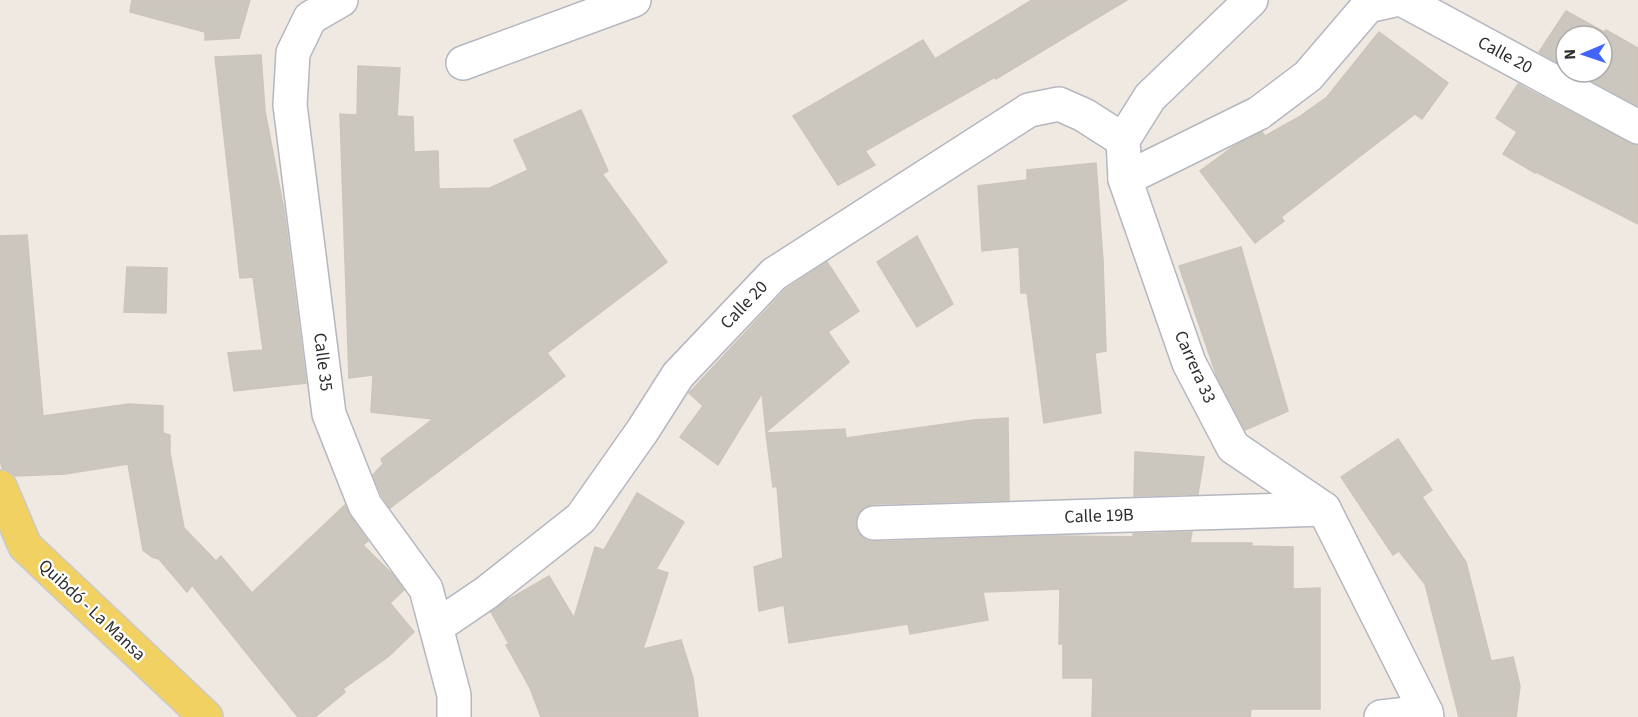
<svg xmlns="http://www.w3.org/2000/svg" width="1638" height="717" viewBox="0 0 1638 717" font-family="'Source Sans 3',sans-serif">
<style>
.building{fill:#cbc7bf;stroke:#cbc5ba;stroke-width:1.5}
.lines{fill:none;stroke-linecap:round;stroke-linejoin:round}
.minor-casing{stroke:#b4b7c1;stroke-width:36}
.major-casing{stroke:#c9c9c9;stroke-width:36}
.minor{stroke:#fff;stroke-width:33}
.major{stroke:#f2d163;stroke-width:33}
.labels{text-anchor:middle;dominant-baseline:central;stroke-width:4.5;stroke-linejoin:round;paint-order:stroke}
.street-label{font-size:18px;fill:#2e2e2e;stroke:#fff}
</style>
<rect width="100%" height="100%" fill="#efe9e1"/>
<!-- building -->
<g class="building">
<polygon points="132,0 250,0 239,38 205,40 205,32 130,12"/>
<polygon points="1032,0 1127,0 996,79 995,77 865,151 875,165 838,185 793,116 923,40 935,59"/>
<polygon points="1566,11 1604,32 1606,30 1638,48 1638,106 1576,72 1602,72 1602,36 1566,36 1566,67 1539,52"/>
<polygon points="1379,32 1448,83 1422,119 1415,114 1281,217 1284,221 1255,243 1200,171 1233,147 1262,132 1265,136 1299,117 1327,97"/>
<polygon points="261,55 265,111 284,210 306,383 234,391 228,353 263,350 253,277 240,278 215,57"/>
<polygon points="358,66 400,68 397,116 413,117 414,152 438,151 439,189 490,188 528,170 514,140 581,110 608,171 602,174 667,262 547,353 565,376 390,508 382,496 373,475 383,464 381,459 433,419 371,412 373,375 349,378 340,114 357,115"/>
<polygon points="1518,84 1629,143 1638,146 1638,224 1536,172 1535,173 1503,154 1517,132 1496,118"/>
<polygon points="1096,163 1103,261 1106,351 1095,353 1101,413 1044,423 1027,293 1021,293 1019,247 982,251 978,186 1027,180 1027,170"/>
<polygon points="27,235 43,416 129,404 163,406 163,433 170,435 170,453 184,528 216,561 221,556 252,593 345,505 350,516 368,541 363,545 392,574 404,590 390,603 414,632 389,656 343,689 345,692 315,717 298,717 192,585 187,592 159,559 152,557 143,550 128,464 65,474 15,476 11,472 2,468 0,459 0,236"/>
<polygon points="917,236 953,304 917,327 877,262"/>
<polygon points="1241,247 1288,411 1245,430 1217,377 1179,266"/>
<polygon points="827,262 859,311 828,332 849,362 766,432 762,393 718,465 680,437 703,406 689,393 786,289"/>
<polygon points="127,267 167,268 166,313 124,312"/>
<polygon points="1008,418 1009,500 873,504 864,507 857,515 855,524 858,533 866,540 875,542 1057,536 1133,537 1133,534 1192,532 1190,543 1252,543 1252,546 1293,547 1293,589 1320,588 1320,709 1251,709 1250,717 1092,717 1093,678 1063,678 1063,644 1059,644 1060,589 983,592 988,620 910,634 908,624 789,643 784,605 759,611 754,567 783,558 777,486 773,487 766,433 845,429 846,438 974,420"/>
<polygon points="1398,439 1432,490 1422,497 1466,562 1491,661 1513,657 1520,686 1516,717 1459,717 1425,584 1399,551 1393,555 1341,477"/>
<polygon points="1135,452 1204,457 1198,494 1134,496"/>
<polygon points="637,493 684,522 656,569 668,573 643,649 681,640 693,678 698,717 541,717 530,688 506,645 509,644 491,612 506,601 549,576 574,618 595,547 604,550"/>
</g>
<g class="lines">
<defs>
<g id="minor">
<polyline points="341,0 310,18 293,53 290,105 329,414 365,505 426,589 454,695 454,717"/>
<polyline points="1251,0 1150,97 1123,140 1125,179 1189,363 1233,447 1324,509 1426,712 1427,717"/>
<polyline points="1403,0 1638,127"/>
<polyline points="463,63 634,0"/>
<polyline points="1125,179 1259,113 1308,76 1368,6 1395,0"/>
<polyline points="874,523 1324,509"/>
<polyline points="436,627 486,593 581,518 643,430 678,375 774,274 1029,110 1059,104 1084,115 1123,140"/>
<polyline points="1381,717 1426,712"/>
</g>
<polyline id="major" points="0,487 25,546 206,717"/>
</defs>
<!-- minor casing -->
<use href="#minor" class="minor-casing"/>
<!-- major casing -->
<use href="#major" class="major-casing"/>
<!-- minor -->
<use href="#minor" class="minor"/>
<!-- major -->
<use href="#major" class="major"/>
</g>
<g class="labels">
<!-- street labels -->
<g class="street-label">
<text transform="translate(1505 55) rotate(28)">Calle 20</text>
<text transform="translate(744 305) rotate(-46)">Calle 20</text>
<text transform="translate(323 362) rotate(83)">Calle 35</text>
<text transform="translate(1195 367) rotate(66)">Carrera 33</text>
<text transform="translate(1099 516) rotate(-2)">Calle 19B</text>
<text transform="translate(92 610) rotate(43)">Quibdó - La Mansa</text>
</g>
</g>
<!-- north arrow -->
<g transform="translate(1584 54) rotate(268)"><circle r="28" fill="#ffffff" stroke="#ababab" stroke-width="1.5"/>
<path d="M0-4.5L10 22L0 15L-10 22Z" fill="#4264fb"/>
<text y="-9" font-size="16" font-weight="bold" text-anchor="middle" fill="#2e2e2e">N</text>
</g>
</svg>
